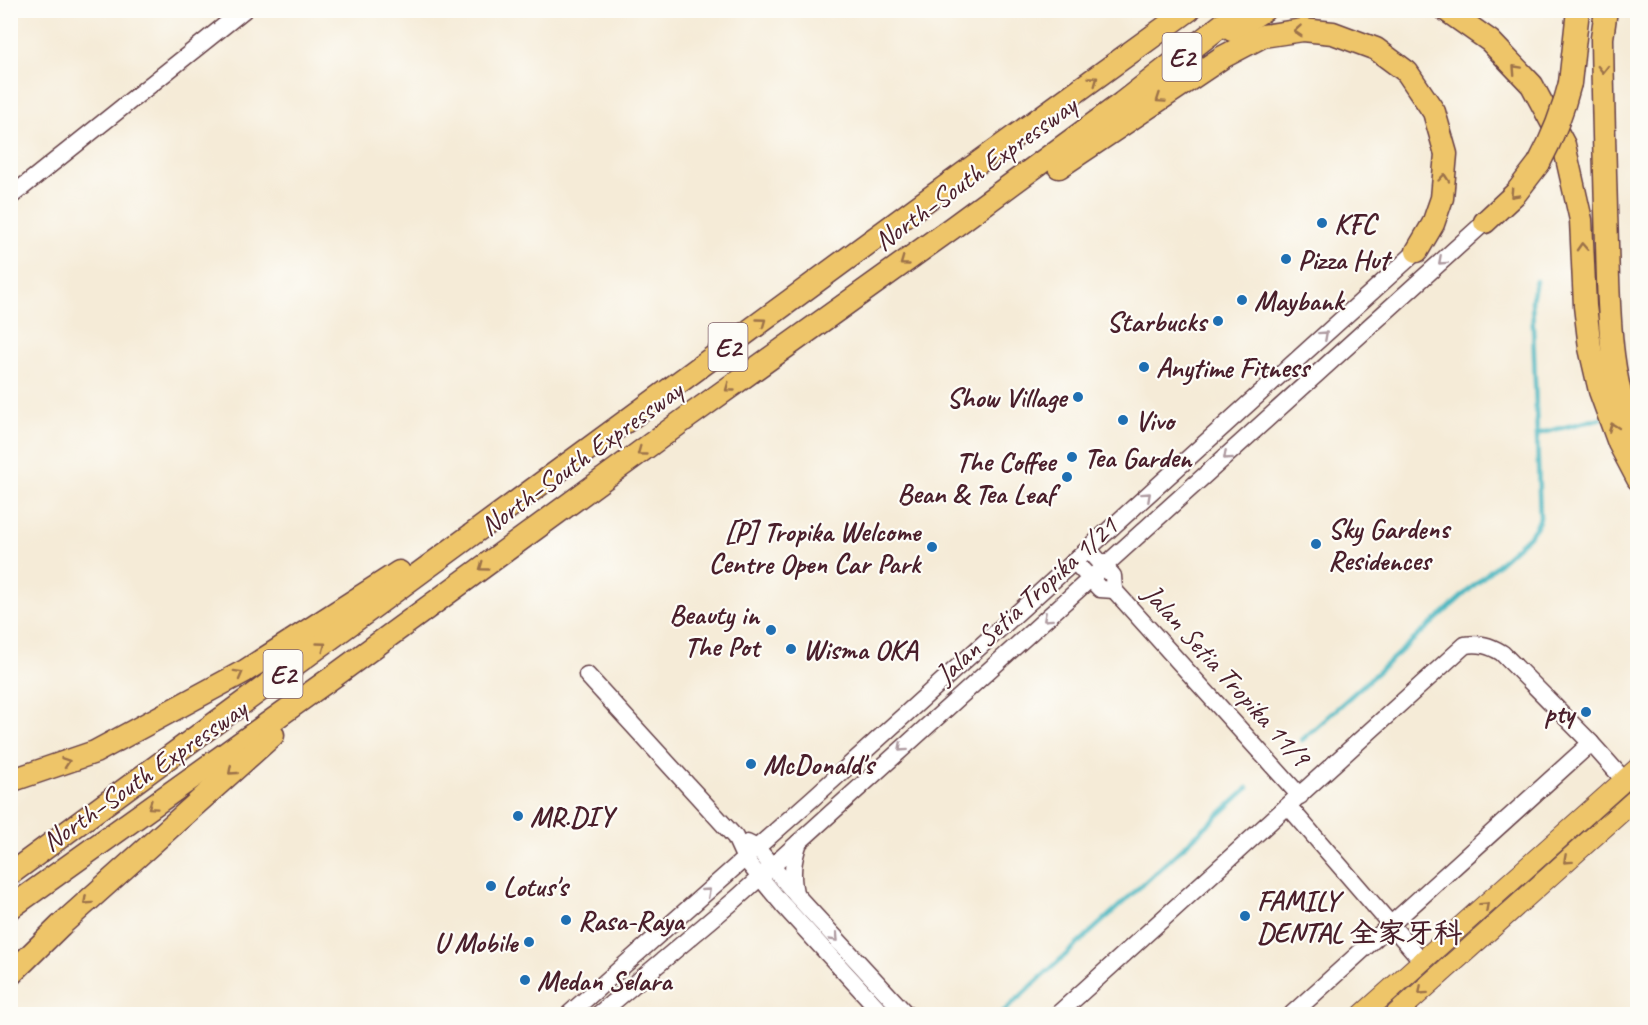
<svg xmlns="http://www.w3.org/2000/svg" width="1648" height="1025" viewBox="0 0 1648 1025" font-family="Caveat,'LXGW WenKai TC',sans-serif">
<style>
.lines{fill:none;stroke-linecap:round;stroke-linejoin:round}
.stream{stroke:#47b6c0;stroke-width:4.5}
.minor-casing{stroke:#643e45;stroke-width:19}
.major-casing{stroke:#643e45;stroke-width:22}
.highway-casing{stroke:#643e45;stroke-width:25}
.minor{stroke:#fff;stroke-width:16}
.major{stroke:#eec569;stroke-width:20}
.highway{stroke:#eec569;stroke-width:22}
.highway-bridge-casing{stroke:#643e45;stroke-width:25;stroke-linecap:butt}
.highway-bridge{stroke:#eec569;stroke-width:22}
.oneway{stroke:#9c724a}
.oneway2{stroke:#ae9aa0}
.poi-dot{fill:#1f6fb2;stroke:#fdfcf7;stroke-width:2}
.labels{text-anchor:middle;dominant-baseline:central;stroke-width:4.5;stroke-linejoin:round;paint-order:stroke}
.shield{fill:#fdfcf7;stroke:#806168;stroke-width:1.5}
.shield-label{font-size:27px;font-weight:bold;fill:#4a1f2b}
.street-label{font-size:28px;fill:#4a1f2b;stroke:#fdfcf7}
.poi-label{font-size:28px;font-weight:bold;fill:#4a1f2b;stroke:#fdfcf7;text-anchor:start}
</style>
<rect width="100%" height="100%" fill="#fdfcf7"/>
<filter id="ink" filterUnits="userSpaceOnUse"><feTurbulence type="fractalNoise" baseFrequency=".0167" numOctaves="2"/><feDisplacementMap in="SourceGraphic" scale="12" xChannelSelector="R" yChannelSelector="G"/><feConvolveMatrix kernelMatrix="1 2 1 2 8 2 1 2 1" color-interpolation-filters="sRGB"/></filter>
<filter id="wash" filterUnits="userSpaceOnUse"><feTurbulence type="fractalNoise" baseFrequency=".008" numOctaves="4" result="noise"/><feDisplacementMap in="SourceGraphic" scale="24" xChannelSelector="R" yChannelSelector="G"/><feGaussianBlur stdDeviation="1.35" result="paint"/><feColorMatrix in="noise" values="0 0 0 0 0 0 0 0 0 0 0 0 0 0 0 0 0 1.4 0 .05"/><feComposite in="paint" operator="in"/></filter>
<g filter="url(#wash)">
<rect width="100%" height="100%" fill="#f5ebd7"/>
<g class="lines">
<!-- stream -->
<g class="stream">
<polyline points="1537,434 1602,418"/>
<polyline points="1302,740 1529,536 1536,527 1540,518 1532,299 1536,281"/>
<polyline points="1001,1014 1248,788"/>
</g>
</g>
</g>
<g filter="url(#ink)">
<g class="lines">
<defs>
<g id="minor">
<polyline points="10,197 244,10"/>
<polyline points="1088,549 1113,576 1114,590"/>
<polyline points="1074,561 1100,589 1114,590"/>
<polyline points="1114,590 1300,796"/>
<polyline points="587,675 735,837 745,859 783,905 883,1014"/>
<polyline points="1289,807 1423,962"/>
<polyline points="747,843 757,848 796,895 906,1014"/>
<path d="M795,893C791,874 793,860 799,842"/>
<polyline points="569,1014 813,798 1417,251"/>
<polyline points="599,1014 736,899 1485,222"/>
<path d="M1058,1014L1465,645C1480,643 1489,645 1502,653L1591,743L1624,780"/>
<polyline points="1292,1014 1591,743"/>
</g>
<g id="major">
<polyline points="1363,1014 1638,768"/>
<polyline points="1396,1014 1638,797"/>
</g>
<g id="highway">
<polyline points="1446,10 1490,41 1532,85 1564,145 1581,220 1585,306 1590,348 1600,391 1619,443 1638,479"/>
<path d="M1606,10L1602,38C1603,107 1605,176 1607,244C1609,308 1608,385 1638,443"/>
<polyline points="1232,30 1264,10"/>
<polyline points="1570,83 1578,10"/>
<polyline points="1059,167 1223,57 1263,36 1303,30 1333,33 1376,49 1407,72 1434,112 1446,154 1442,198 1433,224 1417,251"/>
<polyline points="1485,222 1516,193 1539,163"/>
<polyline points="10,781 95,752 245,671 399,572"/>
<polyline points="10,874 927,200 1189,10"/>
<polyline points="10,908 337,674 688,417 952,228 1122,103 1241,10"/>
<polyline points="10,975 61,925 273,735"/>
</g>
</defs>
<!-- minor casing -->
<use href="#minor" class="minor-casing"/>
<!-- major casing -->
<use href="#major" class="major-casing"/>
<!-- highway casing -->
<use href="#highway" class="highway-casing"/>
<!-- minor -->
<use href="#minor" class="minor"/>
<!-- major -->
<use href="#major" class="major"/>
<!-- highway -->
<use href="#highway" class="highway"/>
<defs>
<path id="highway-bridge" d="M1539,163C1553,137 1563,111 1570,83"/>
</defs>
<!-- highway-bridge casing -->
<use href="#highway-bridge" class="highway-bridge-casing"/>
<!-- highway-bridge -->
<use href="#highway-bridge" class="highway-bridge"/>
</g>
<!-- one-way arrows -->
<defs><path id="oneway-chevron" d="M-2-3.5L2.5 0L-2 3.5" fill="none" stroke-width="1.6" stroke-linecap="round" stroke-linejoin="round" transform="scale(1.5)"/></defs>
<g class="oneway">
<use href="#oneway-chevron" transform="translate(1298 31) rotate(176)"/>
<use href="#oneway-chevron" transform="translate(1516 69) rotate(-133)"/>
<use href="#oneway-chevron" transform="translate(1603 69) rotate(89)"/>
<use href="#oneway-chevron" transform="translate(1094 80) rotate(-36)"/>
<use href="#oneway-chevron" transform="translate(1160 99) rotate(146)"/>
<use href="#oneway-chevron" transform="translate(1444 178) rotate(-85)"/>
<use href="#oneway-chevron" transform="translate(1514 194) rotate(133)"/>
<use href="#oneway-chevron" transform="translate(1582 247) rotate(-93)"/>
<use href="#oneway-chevron" transform="translate(904 262) rotate(144)"/>
<use href="#oneway-chevron" transform="translate(762 322) rotate(-36)"/>
<use href="#oneway-chevron" transform="translate(729 388) rotate(144)"/>
<use href="#oneway-chevron" transform="translate(1613 427) rotate(-110)"/>
<use href="#oneway-chevron" transform="translate(641 452) rotate(144)"/>
<use href="#oneway-chevron" transform="translate(483 567) rotate(144)"/>
<use href="#oneway-chevron" transform="translate(322 646) rotate(-36)"/>
<use href="#oneway-chevron" transform="translate(239 674) rotate(-29)"/>
<use href="#oneway-chevron" transform="translate(66 762) rotate(-19)"/>
<use href="#oneway-chevron" transform="translate(232 771) rotate(139)"/>
<use href="#oneway-chevron" transform="translate(152 806) rotate(145)"/>
<use href="#oneway-chevron" transform="translate(1567 860) rotate(138)"/>
<use href="#oneway-chevron" transform="translate(87 901) rotate(138)"/>
<use href="#oneway-chevron" transform="translate(1485 906) rotate(-42)"/>
<use href="#oneway-chevron" transform="translate(1422 991) rotate(138)"/>
</g>
<g class="oneway2">
<use href="#oneway-chevron" transform="translate(1442 261) rotate(138)"/>
<use href="#oneway-chevron" transform="translate(1324 335) rotate(-42)"/>
<use href="#oneway-chevron" transform="translate(1227 456) rotate(138)"/>
<use href="#oneway-chevron" transform="translate(1147 496) rotate(-42)"/>
<use href="#oneway-chevron" transform="translate(1047 618) rotate(138)"/>
<use href="#oneway-chevron" transform="translate(902 748) rotate(138)"/>
<use href="#oneway-chevron" transform="translate(707 892) rotate(-41)"/>
<use href="#oneway-chevron" transform="translate(835 938) rotate(47)"/>
</g>
</g>
<!-- markers -->
<g class="poi-dot">
<circle cx="1322" cy="223" r="6"/>
<circle cx="1286" cy="259" r="6"/>
<circle cx="1242" cy="300" r="6"/>
<circle cx="1218" cy="321" r="6"/>
<circle cx="1144" cy="367" r="6"/>
<circle cx="1078" cy="397" r="6"/>
<circle cx="1123" cy="420" r="6"/>
<circle cx="1072" cy="457" r="6"/>
<circle cx="1067" cy="477" r="6"/>
<circle cx="1316" cy="544" r="6"/>
<circle cx="932" cy="547" r="6"/>
<circle cx="771" cy="630" r="6"/>
<circle cx="791" cy="649" r="6"/>
<circle cx="1586" cy="712" r="6"/>
<circle cx="751" cy="764" r="6"/>
<circle cx="518" cy="816" r="6"/>
<circle cx="491" cy="886" r="6"/>
<circle cx="1245" cy="916" r="6"/>
<circle cx="566" cy="920" r="6"/>
<circle cx="529" cy="942" r="6"/>
<circle cx="525" cy="980" r="6"/>
</g>
<g class="labels">
<!-- shield labels -->
<g class="shield">
<rect x="1162.5" y="33" width="39" height="48" rx="4.5"/>
<rect x="708.5" y="323" width="39" height="48" rx="4.5"/>
<rect x="263.5" y="650" width="39" height="48" rx="4.5"/>
</g>
<g class="shield-label">
<text x="1182" y="57">E2</text>
<text x="728" y="347">E2</text>
<text x="283" y="674">E2</text>
</g>
<!-- street labels -->
<g class="street-label">
<text transform="translate(975 173) rotate(-36)">North–South Expressway</text>
<text transform="translate(581 458) rotate(-36)">North–South Expressway</text>
<text transform="translate(1026 600) rotate(-42)">Jalan Setia Tropika 1/21</text>
<text transform="translate(1227 675) rotate(48)">Jalan Setia Tropika 11/9</text>
<text transform="translate(144 775) rotate(-35)">North–South Expressway</text>
</g>
<!-- poi labels -->
<g class="poi-label">
<text x="1334" y="223">KFC</text>
<text x="1298" y="259">Pizza Hut</text>
<text x="1254" y="300">Maybank</text>
<text x="1206" y="321" text-anchor="end">Starbucks</text>
<text x="1156" y="367">Anytime Fitness</text>
<text x="1066" y="397" text-anchor="end">Show Village</text>
<text x="1135" y="420">Vivo</text>
<text x="1084" y="457">Tea Garden</text>
<text x="1055" y="461" text-anchor="end">The Coffee<tspan x="1055" dy="32">Bean &amp; Tea Leaf</tspan></text>
<text x="1328" y="528">Sky Gardens<tspan x="1328" dy="32">Residences</tspan></text>
<text x="920" y="531" text-anchor="end">[P] Tropika Welcome<tspan x="920" dy="32">Centre Open Car Park</tspan></text>
<text x="759" y="614" text-anchor="end">Beauty in<tspan x="759" dy="32">The Pot</tspan></text>
<text x="803" y="649">Wisma OKA</text>
<text x="1574" y="712" text-anchor="end">pty</text>
<text x="763" y="764">McDonald's</text>
<text x="530" y="816">MR.DIY</text>
<text x="503" y="886">Lotus's</text>
<text x="1257" y="900">FAMILY<tspan x="1257" dy="32">DENTAL 全家牙科</tspan></text>
<text x="578" y="920">Rasa-Raya</text>
<text x="517" y="942" text-anchor="end">U Mobile</text>
<text x="537" y="980">Medan Selara</text>
</g>
</g>
<!-- margin -->
<rect width="1648" height="1025" fill="none" stroke="#fdfcf7" stroke-width="36"/>
</svg>
